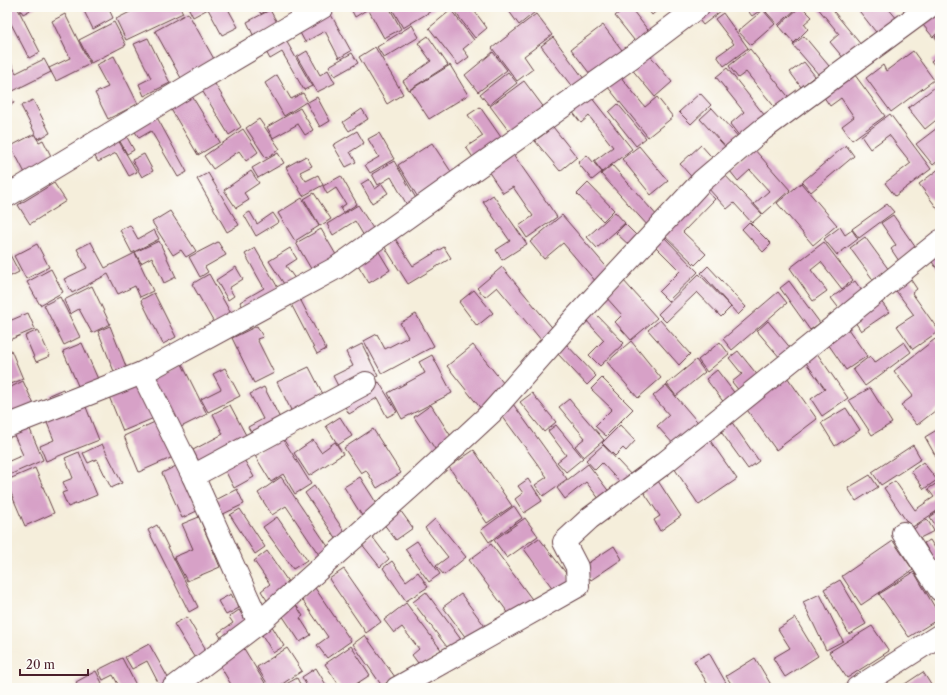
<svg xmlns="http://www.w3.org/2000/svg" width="947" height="695" viewBox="0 0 947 695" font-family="'Libre Caslon Text',serif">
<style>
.building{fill:#d7a1c7}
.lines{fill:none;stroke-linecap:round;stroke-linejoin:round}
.street-casing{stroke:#643e45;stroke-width:24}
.street{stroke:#fff;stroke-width:22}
</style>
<rect width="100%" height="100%" fill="#fdfcf7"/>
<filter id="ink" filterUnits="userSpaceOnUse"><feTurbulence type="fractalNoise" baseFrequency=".025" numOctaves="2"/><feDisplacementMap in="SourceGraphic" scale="8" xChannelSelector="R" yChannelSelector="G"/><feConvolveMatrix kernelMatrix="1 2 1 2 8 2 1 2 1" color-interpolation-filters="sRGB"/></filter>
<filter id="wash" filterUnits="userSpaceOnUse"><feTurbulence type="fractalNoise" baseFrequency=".012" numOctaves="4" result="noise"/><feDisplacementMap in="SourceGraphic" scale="16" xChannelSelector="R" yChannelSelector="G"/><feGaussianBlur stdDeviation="0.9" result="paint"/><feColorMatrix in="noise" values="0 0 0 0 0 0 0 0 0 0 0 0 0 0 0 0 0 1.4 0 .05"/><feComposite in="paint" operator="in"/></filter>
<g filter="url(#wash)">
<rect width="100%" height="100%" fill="#f5eedb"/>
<g id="blocks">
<!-- building -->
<g class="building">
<polygon points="7,7 17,7 40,52 29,58 8,18 7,18"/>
<polygon points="19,7 36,7 23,14"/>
<polygon points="82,7 108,7 113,18 93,29"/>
<polygon points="140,7 180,7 183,13 126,40 116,19"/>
<polygon points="188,7 227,7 238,27 222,35 208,9 193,17"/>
<polygon points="257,7 269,7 270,8 261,14"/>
<polygon points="350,7 389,7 401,29 384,38 368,9 355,17"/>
<polygon points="391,7 438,7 403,28"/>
<polygon points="451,7 474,7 472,8 487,28 475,38"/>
<polygon points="506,7 531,7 535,12 519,25"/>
<polygon points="609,7 622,7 614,13"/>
<polygon points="626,7 630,7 651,34 638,45 615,16"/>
<polygon points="646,7 661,7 652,15"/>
<polygon points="708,7 726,7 703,25 696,16"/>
<polygon points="745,7 761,7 762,9 752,16"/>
<polygon points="772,7 792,7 795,10 778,25 766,12"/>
<polygon points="800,7 802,7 812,17 804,24 808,29 794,43 779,26"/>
<polygon points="817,7 830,7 862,46 845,60 830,42 839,34"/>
<polygon points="856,7 887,7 898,20 879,36"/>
<polygon points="270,10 279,26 255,39 247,22"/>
<polygon points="451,10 474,40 463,49 469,57 458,65 429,28"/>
<polygon points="763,10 775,24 751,45 738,31"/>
<polygon points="329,11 351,51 339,58 325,31 305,42 298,29"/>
<polygon points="188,13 214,59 181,78 155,31"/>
<polygon points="723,13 748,48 724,66 717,56 734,44 715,19"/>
<polygon points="937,13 940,16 940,31 933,37 923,25"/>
<polygon points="65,14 90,64 56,81 49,68 70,58 52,21"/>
<polygon points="536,14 552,35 524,56 533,69 517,81 492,48"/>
<polygon points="114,22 126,45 91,63 79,40"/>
<polygon points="412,25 419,37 384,58 377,47"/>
<polygon points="603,25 625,54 593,78 571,49"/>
<polygon points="940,33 940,44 935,37"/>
<polygon points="428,36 448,65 409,90 403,81 431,61 418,43"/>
<polygon points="804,36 829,66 819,75 793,45"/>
<polygon points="284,37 312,86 304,90 282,52 270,59 264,48"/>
<polygon points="553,37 587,83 576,92 541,46"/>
<polygon points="148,38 170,83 144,96 139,84 151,78 134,44"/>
<polygon points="375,47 403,94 387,104 359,57"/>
<polygon points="750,49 791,100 777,110 746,72 738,78 729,66"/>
<polygon points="307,51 320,75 328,70 335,83 317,92 297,57"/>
<polygon points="913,51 934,80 891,112 866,78 883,65 886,71"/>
<polygon points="493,52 507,70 478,92 465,75"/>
<polygon points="352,53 358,63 335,76 329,66"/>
<polygon points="648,53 672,82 655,97 630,67"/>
<polygon points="940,54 940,72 931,61"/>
<polygon points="7,55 16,73 44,59 51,72 11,92 7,83"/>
<polygon points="114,56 138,104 108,119 95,93 108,87 96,65"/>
<polygon points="804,62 815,76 801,87 790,72"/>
<polygon points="450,65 468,95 429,119 410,90"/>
<polygon points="727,68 769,121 744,142 730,124 744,112 716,77"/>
<polygon points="852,71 885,116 852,140 842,126 854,117 841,98 830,106 819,90"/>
<polygon points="508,72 517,83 489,105 480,94"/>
<polygon points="277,75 291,99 303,93 308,102 317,97 330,121 320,127 306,102 284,116 265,83"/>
<polygon points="620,76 645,107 657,97 673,117 648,137 607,86"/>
<polygon points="212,79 241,127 229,135 200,87"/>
<polygon points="524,81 548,113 514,138 490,106"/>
<polygon points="939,84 940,85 940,117 925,129 908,108"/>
<polygon points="7,92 8,92 14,103 7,107"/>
<polygon points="190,93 220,142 198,155 169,106"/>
<polygon points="700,93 711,105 691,124 679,112"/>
<polygon points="591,97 632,149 602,172 594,161 613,147 589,116 581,123 572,111"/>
<polygon points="33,100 50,133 38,139 21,106"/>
<polygon points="618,104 646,138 636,146 609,112"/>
<polygon points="480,107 505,143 476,162 466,147 483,136 468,115"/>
<polygon points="300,108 313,130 305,135 298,124 273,138 267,127"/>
<polygon points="712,108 743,142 731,153 700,119"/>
<polygon points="362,109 368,119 349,131 343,122"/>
<polygon points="154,112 187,172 178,177 151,131 139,138 131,125"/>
<polygon points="890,114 931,169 895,196 885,183 911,163 889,135 870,149 861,136"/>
<polygon points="259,119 280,149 266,158 246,128"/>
<polygon points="553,127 577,157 560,171 535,141"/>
<polygon points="937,128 940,132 940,159 933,165 916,144"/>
<polygon points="243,129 258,152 246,161 239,151 213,169 204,156"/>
<polygon points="357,131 364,143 350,152 356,162 346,167 333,145"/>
<polygon points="124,132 134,150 127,154 117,136"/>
<polygon points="379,133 394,159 370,173 365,165 379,157 368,139"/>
<polygon points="34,134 39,142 43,140 52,158 25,173 11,146"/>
<polygon points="115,135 137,172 129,176 116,153 98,162 91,149"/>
<polygon points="432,143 454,176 419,199 398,165"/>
<polygon points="701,145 717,163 696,182 680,164"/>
<polygon points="846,145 854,156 811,192 802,182"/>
<polygon points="639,146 668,181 651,195 622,159"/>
<polygon points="754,149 790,190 763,214 754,204 769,191 750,170 738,181 730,171"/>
<polygon points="278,153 284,163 258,178 252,168"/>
<polygon points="144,154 153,171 142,177 132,160"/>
<polygon points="513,154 557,217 527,238 519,226 533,216 513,187 503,193 488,171"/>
<polygon points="587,155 602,172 592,180 578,163"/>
<polygon points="306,156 312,166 300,172 306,181 318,175 323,185 303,196 286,167"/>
<polygon points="394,161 417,200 407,205 391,177 378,185 372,174"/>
<polygon points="612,165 659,218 649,227 601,174"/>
<polygon points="940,168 940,212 919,184"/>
<polygon points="251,171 259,183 244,193 249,200 236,208 224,190"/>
<polygon points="722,172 762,214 752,223 734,203 727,209 707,187"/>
<polygon points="208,173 239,225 227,232 197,179"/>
<polygon points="341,176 357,204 343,213 340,208 346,204 336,188 327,194 323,186"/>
<polygon points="369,179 375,189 382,184 388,193 372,203 361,184"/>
<polygon points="54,183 66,201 30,224 18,205"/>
<polygon points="588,183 614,210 603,221 577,194"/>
<polygon points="801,183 837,225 813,245 777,203"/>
<polygon points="704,189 715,199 683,232 706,254 695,265 662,233"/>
<polygon points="314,193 331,219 320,226 304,199"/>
<polygon points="493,195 527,244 502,260 496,250 510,241 483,202"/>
<polygon points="302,198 319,226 295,241 278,213"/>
<polygon points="887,204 894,212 859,238 852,229"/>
<polygon points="358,205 374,230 364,236 355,221 333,235 327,224"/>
<polygon points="170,211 196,251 186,257 181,250 173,255 152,222"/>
<polygon points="250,212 257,224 273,213 279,222 256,236 244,215"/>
<polygon points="615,212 625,223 597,248 587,237"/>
<polygon points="562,215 610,271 597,283 563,243 544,259 530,242"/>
<polygon points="893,215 916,248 899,261 891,249 896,245 881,223"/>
<polygon points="749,222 771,244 763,252 742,229"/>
<polygon points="625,224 639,238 631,247 616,233"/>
<polygon points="130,225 138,239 154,230 159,239 132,253 120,230"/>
<polygon points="840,227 845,235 852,230 858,239 837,255 824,239"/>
<polygon points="321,229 339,260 314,274 296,243"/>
<polygon points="392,234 413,266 444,247 451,258 408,284 381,241"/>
<polygon points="661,234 698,272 668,301 659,292 680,271 652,243"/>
<polygon points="865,237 889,270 874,281 850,248"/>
<polygon points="159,241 176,277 164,283 152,257 141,263 135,252"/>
<polygon points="91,242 105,268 135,253 153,291 140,297 135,286 118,294 108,274 72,293 64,279 87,268 77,249"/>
<polygon points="218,242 226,255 205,267 208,272 200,277 189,257"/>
<polygon points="824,242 853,280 842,289 821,262 811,270 827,291 813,301 790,268"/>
<polygon points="37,244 49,267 26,279 14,256"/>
<polygon points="376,247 390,270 369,283 355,260"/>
<polygon points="255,248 281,293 246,313 240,302 264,288 245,254"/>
<polygon points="290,248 297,259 286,266 298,283 288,290 269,261"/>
<polygon points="7,249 19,272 7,278"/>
<polygon points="940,252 940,273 930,259"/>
<polygon points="708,266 746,307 738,315 701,273"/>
<polygon points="236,267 243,279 229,288 234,296 228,300 216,280"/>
<polygon points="502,267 555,331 542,341 497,287 485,297 477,288"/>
<polygon points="51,269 63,292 40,305 27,282"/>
<polygon points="209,274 234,319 217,328 192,284"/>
<polygon points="699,274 731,307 721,317 697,292 666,322 658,314"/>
<polygon points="909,277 917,289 912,293 939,331 913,349 897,326 914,315 894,288"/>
<polygon points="623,280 657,318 631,340 615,322 622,315 605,296"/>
<polygon points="789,281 820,323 810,330 780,288"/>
<polygon points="855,281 864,294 841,311 831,298"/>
<polygon points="92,286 110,324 92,333 79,309 70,314 64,300"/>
<polygon points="474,290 493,313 477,326 459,302"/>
<polygon points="778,292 787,303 732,350 723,339"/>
<polygon points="154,293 176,337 163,344 141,300"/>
<polygon points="60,297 80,337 64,345 44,305"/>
<polygon points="300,299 326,349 317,354 291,304"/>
<polygon points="880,300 889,312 861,331 853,319"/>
<polygon points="594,312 624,343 600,366 589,355 604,340 586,320"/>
<polygon points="28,313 35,329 7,341 7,322"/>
<polygon points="416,314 434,346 382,374 364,341 377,334 385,349 408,337 400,323"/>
<polygon points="660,320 690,354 679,365 648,330"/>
<polygon points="768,321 792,350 781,359 757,331"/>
<polygon points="110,326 127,369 115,374 98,331"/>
<polygon points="257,326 263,337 257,339 274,373 254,383 232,338"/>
<polygon points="846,326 867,356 846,370 826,341"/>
<polygon points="38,330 50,356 36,362 25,336"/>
<polygon points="935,339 940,346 940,407 917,425 901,405 913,396 894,371"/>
<polygon points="631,341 661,378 638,398 607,362"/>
<polygon points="720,342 729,354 707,372 698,360"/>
<polygon points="904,342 911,352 865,386 853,369 870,356 874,363"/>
<polygon points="82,343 101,386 82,395 63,351"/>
<polygon points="362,344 378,376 342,394 333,376 353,366 346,352"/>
<polygon points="566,344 596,376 587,385 557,353"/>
<polygon points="473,345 508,389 482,410 447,366"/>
<polygon points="11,350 23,379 11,384 7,376 7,352"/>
<polygon points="738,351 759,377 740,392 732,382 742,374 729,358"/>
<polygon points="816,352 848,398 822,416 811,399 825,389 804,360"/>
<polygon points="432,355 452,393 402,419 388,393 425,373 419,362"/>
<polygon points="696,360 705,372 676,396 667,384"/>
<polygon points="182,364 207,414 175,430 150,380"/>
<polygon points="309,367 327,402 295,418 277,382"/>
<polygon points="225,368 240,396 208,412 201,399 221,389 213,374"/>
<polygon points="717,370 736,395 725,404 706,379"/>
<polygon points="787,377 817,419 776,450 745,407"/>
<polygon points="602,378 633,409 606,436 595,426 612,409 591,389"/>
<polygon points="23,381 37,411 11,413 7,404 7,389"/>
<polygon points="138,381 154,418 123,431 108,394"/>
<polygon points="379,382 397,412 387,417 377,398 349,414 343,403"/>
<polygon points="666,385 701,426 676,447 657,426 669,415 653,396"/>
<polygon points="264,387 283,424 255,439 248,427 263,419 250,394"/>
<polygon points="870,388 892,423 872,435 849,400"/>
<polygon points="63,389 67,399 54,405 49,395"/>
<polygon points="532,393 556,422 544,432 520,402"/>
<polygon points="569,399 604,440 584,457 575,446 585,438 559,407"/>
<polygon points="84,402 99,440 46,461 40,446 54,440 45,418"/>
<polygon points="513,404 567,479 543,496 535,485 547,477 500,413"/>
<polygon points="230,405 248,439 200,464 193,450 223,434 213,414"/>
<polygon points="431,405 454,441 437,452 414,417"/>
<polygon points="846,408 860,430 835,446 821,423"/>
<polygon points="340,417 352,436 338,445 326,426"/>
<polygon points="157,421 173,457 139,472 124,436"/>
<polygon points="731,421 759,461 748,469 719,429"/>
<polygon points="556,425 583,458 566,472 557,462 566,455 548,431"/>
<polygon points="620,425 635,441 626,451 623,448 615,456 602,443"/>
<polygon points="29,427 43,460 7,476 7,462 23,455 13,433"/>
<polygon points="940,428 940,464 925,437"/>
<polygon points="373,429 401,473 377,488 366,470 361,473 344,448"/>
<polygon points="282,437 311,484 295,494 283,474 271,482 254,454"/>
<polygon points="709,439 737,479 699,505 672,465"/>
<polygon points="313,440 321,452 335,442 343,454 309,476 294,453"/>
<polygon points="102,444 122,483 111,488 97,459 88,463 83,453"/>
<polygon points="603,445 633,477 623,486 602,463 595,470 586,460"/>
<polygon points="913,445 921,459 881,485 872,472"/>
<polygon points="474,450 512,506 487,523 449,467"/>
<polygon points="79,452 97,495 68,507 62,493 67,491 63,482 73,478 65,458"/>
<polygon points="242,456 254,477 234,488 223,466"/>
<polygon points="923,462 937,480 924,489 911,471"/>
<polygon points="588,464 610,493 600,500 586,482 565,499 557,488"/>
<polygon points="178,465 199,510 182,518 162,473"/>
<polygon points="35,468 54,513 25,526 7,484 7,480"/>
<polygon points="870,475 878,487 856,501 848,488"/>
<polygon points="281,477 329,548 319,555 286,506 272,515 258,493"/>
<polygon points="360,477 380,509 364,519 344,487"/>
<polygon points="528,479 542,501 524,513 515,499 523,493 518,486"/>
<polygon points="658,481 681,516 660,531 654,520 660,516 643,491"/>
<polygon points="895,481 915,510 934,497 928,489 937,483 940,488 940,509 911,528 884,488"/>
<polygon points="314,486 346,534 337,540 305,493"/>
<polygon points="237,489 244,504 217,517 210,503"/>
<polygon points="514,506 522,518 489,542 481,530"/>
<polygon points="240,509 265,547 255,554 230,515"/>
<polygon points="400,510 413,528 396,540 383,523"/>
<polygon points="940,510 940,528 938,529 930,517"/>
<polygon points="199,517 220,567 187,581 174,557 193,549 182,524"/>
<polygon points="277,517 307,560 293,569 263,527"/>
<polygon points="525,518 538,536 507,558 494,540"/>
<polygon points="435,519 466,557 444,575 436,566 448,557 425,528"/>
<polygon points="927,519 934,531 918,539 911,531"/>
<polygon points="157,525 198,607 189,612 148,530"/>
<polygon points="371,535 389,559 380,567 361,543"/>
<polygon points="539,538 572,581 556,593 524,549"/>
<polygon points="930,540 940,556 940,571 924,543"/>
<polygon points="417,541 440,574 429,582 405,549"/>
<polygon points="893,541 913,570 861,605 842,576"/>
<polygon points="491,544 534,602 512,618 469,560"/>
<polygon points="614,546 622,559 591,580 582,567"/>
<polygon points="267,551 291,586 268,602 261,591 270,584 254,561"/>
<polygon points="392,561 406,581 418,572 428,587 406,601 383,568"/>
<polygon points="344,569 381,622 366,633 329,579"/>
<polygon points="914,572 940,616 940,618 909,637 879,594"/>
<polygon points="840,580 866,624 849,634 824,589"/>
<polygon points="315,588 351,641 327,658 317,645 328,637 301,598"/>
<polygon points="426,592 465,645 453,655 413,602"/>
<polygon points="231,594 239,608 226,615 218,601"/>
<polygon points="461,594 487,629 469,642 443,607"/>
<polygon points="820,594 843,641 826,650 803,602"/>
<polygon points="294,602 303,616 300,618 311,635 300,642 280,612"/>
<polygon points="406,603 442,651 421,667 412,655 419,649 402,627 394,633 384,620"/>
<polygon points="239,610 250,628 225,644 218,633 233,623 229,617"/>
<polygon points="187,617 208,653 196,660 174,624"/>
<polygon points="795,618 818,656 785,677 773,658 790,648 778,629"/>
<polygon points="270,623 284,646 273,653 259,630"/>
<polygon points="872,626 889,651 847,678 829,652"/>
<polygon points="365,635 395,677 382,686 353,644"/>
<polygon points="149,644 171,683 161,688 147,661 132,669 125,657"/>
<polygon points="351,646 370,675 350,688 341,688 325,664"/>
<polygon points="243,647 268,688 233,688 218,662"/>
<polygon points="287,648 302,671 276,688 270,688 257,667"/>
<polygon points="709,653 729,688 710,688 694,661"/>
<polygon points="122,658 136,685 130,688 120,688 113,675 103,680 98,670"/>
<polygon points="755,658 773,688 734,688 726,676"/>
<polygon points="316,668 328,688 308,688 302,677"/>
<polygon points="96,671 102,683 98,685 99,688 79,688 76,682"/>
<polygon points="923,672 933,688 899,688"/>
<polygon points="297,678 302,688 279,688"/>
</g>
</g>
</g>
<g filter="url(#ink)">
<use href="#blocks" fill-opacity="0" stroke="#643e45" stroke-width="1"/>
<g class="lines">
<defs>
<g id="street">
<polyline points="7,196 194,83 323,7"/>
<polyline points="142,373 193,476 259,623"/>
<polyline points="7,426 142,373 336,268 632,57 698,7"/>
<polyline points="193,476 366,383"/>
<polyline points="903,533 940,590"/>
<polyline points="173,688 259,623 422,477 491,413 575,318 702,181 762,130 929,7"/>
<polyline points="397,688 578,586 577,567 564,542 590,518 663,464 940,241"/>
<polyline points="857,688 940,635"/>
</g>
</defs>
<!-- street casing -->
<use href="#street" class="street-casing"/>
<!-- street -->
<use href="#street" class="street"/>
</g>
</g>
<!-- margin -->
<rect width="947" height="695" fill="none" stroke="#fdfcf7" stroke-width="24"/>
<!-- scale -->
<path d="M20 669v6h68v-6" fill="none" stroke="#4a1f2b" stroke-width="2"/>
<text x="26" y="669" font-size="12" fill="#4a1f2b" stroke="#fdfcf7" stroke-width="3" paint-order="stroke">20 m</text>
</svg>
